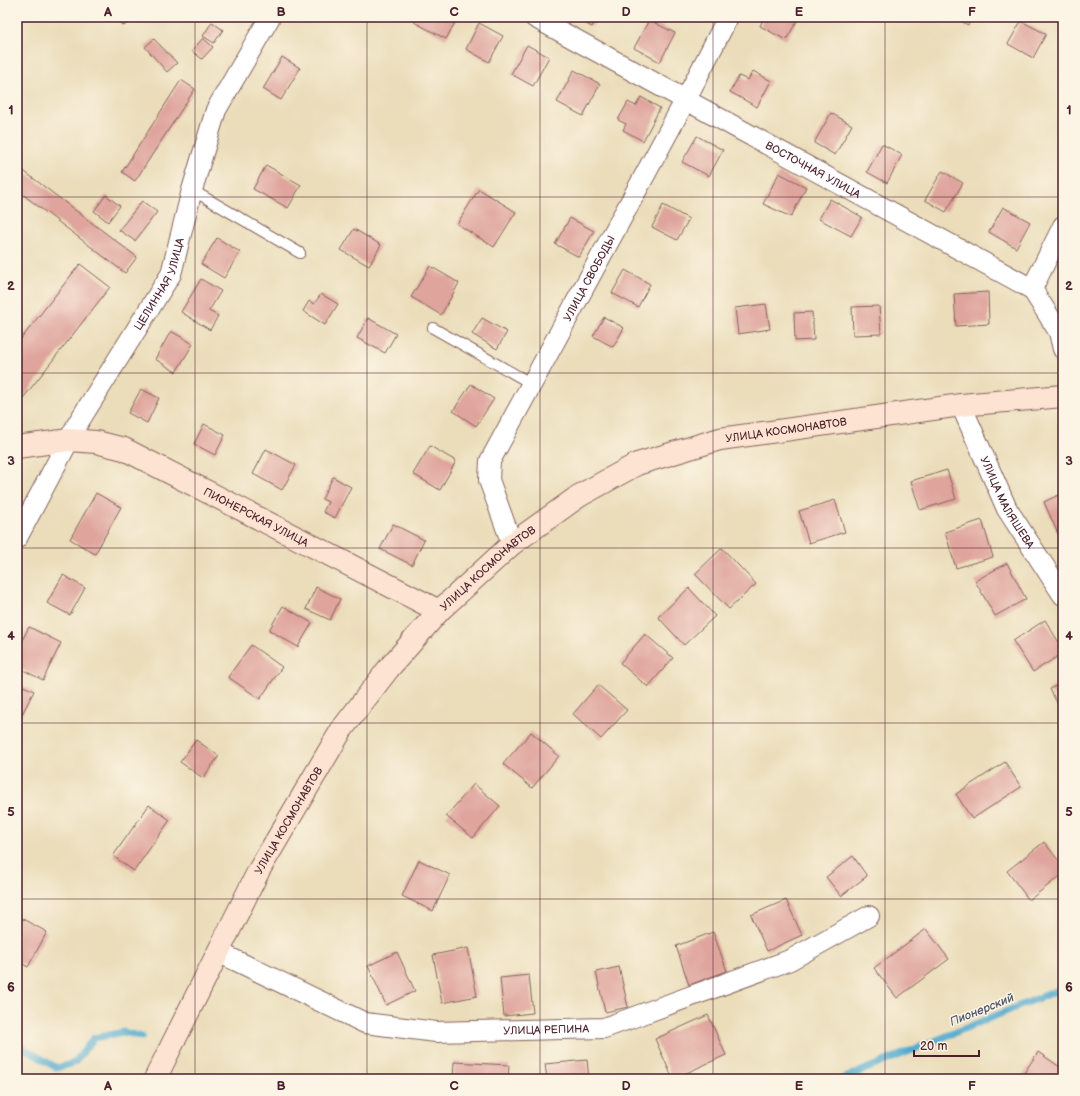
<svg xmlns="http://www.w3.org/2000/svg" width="1080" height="1096" viewBox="0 0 1080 1096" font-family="'Balsamiq Sans',sans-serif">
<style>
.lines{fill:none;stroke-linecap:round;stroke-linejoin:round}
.stream{stroke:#50a9ce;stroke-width:7}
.building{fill:#dfa49c}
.lane-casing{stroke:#82625d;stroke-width:12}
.street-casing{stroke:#82625d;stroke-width:22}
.secondary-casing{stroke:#82625d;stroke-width:24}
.lane{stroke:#fff;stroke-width:10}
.street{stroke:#fff;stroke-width:20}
.secondary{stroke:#fde3d1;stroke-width:22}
.grid{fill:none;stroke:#4a1f2b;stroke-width:1;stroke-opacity:0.55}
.labels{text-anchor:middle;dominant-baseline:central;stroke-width:3;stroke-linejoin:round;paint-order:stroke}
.street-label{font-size:11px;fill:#4a1f2b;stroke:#fcf5e5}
.water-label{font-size:12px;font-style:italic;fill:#4c566c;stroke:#fcf5e5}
.neatline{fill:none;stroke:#4a1f2b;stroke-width:1.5}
.grid-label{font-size:13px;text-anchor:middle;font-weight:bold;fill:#4a1f2b}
</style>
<rect width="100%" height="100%" fill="#fcf5e5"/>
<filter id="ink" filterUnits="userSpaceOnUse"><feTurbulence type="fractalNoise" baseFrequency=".025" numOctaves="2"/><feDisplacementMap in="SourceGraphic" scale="8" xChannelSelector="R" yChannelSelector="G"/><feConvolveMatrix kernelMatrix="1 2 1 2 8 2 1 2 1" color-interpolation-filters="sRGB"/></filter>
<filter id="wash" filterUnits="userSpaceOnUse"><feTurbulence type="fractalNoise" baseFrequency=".012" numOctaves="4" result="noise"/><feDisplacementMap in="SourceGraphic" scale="16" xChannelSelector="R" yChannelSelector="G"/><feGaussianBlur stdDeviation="0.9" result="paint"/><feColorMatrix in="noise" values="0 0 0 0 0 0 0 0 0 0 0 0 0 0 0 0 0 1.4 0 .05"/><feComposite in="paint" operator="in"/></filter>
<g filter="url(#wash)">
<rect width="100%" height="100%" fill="#ebddba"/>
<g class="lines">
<!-- stream -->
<g class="stream">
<polyline points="17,1044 57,1068 74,1063 94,1038 124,1032 142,1037"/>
<polyline points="842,1079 1063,988"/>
</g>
</g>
<g id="blocks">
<!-- building -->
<g class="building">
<polygon points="114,17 132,17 132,18 124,26"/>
<polygon points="417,17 458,17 446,39 414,22"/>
<polygon points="574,17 597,17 592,27"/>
<polygon points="764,17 790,17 797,21 786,40 760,26"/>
<polygon points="953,17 972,17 968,25"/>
<polygon points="649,20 675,33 660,62 634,48"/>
<polygon points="1021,21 1046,34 1033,58 1008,44"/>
<polygon points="212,22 223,30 214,43 203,36"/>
<polygon points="479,23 503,36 489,62 466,49"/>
<polygon points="203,38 213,47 202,59 192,51"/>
<polygon points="154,39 177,63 167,72 145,47"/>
<polygon points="527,45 549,57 533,86 511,74"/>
<polygon points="282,57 300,68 281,100 263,89"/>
<polygon points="574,70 600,84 583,116 557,102"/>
<polygon points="753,71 771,81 757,107 730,92 739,76 748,80"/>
<polygon points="181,80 195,89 135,181 122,172"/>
<polygon points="641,97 660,108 643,141 623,130 626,124 618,120 628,102 636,106"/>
<polygon points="831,113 852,125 835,155 814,143"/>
<polygon points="697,136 723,150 709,176 682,162"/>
<polygon points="882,144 902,155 887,183 867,172"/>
<polygon points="266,165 301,185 288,208 253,189"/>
<polygon points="17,166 137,257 125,273 17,190"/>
<polygon points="942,171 963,183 946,212 925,200"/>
<polygon points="779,173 806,187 791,217 763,204"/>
<polygon points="479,189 516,212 494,247 457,224"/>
<polygon points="106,195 120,206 108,222 94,211"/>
<polygon points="830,199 862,217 851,236 819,219"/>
<polygon points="142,201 157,212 135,241 119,230"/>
<polygon points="663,205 689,219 677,240 652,227"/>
<polygon points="1003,207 1030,222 1016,248 989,232"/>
<polygon points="570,218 594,231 579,257 555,244"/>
<polygon points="354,229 381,245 369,266 341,250"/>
<polygon points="217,238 240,252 224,278 201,264"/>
<polygon points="80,264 110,287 17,406 17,344"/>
<polygon points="430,266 459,283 441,315 411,297"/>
<polygon points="625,270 650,284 638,307 612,293"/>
<polygon points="201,279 221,291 209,311 218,316 210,330 181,312"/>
<polygon points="988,292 989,324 956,326 954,294"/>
<polygon points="321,294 338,304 325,325 303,311 309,301 314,304"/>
<polygon points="766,304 770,329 738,334 735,308"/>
<polygon points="879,306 881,334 853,335 852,307"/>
<polygon points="812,312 814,340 795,341 794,313"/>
<polygon points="604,317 624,328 613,347 593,336"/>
<polygon points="368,318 396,334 385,353 357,338"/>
<polygon points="482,318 507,332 497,349 472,334"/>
<polygon points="171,331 193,344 176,372 155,359"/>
<polygon points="471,384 494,399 476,426 453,411"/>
<polygon points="141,389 159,398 147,423 128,413"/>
<polygon points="204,424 225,435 215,455 194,444"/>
<polygon points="430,446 456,461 440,490 413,474"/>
<polygon points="266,449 296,465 282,490 253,474"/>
<polygon points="947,470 956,499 920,510 911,481"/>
<polygon points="333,477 351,487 335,518 323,512 328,502 322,499"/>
<polygon points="96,493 121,507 95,554 70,539"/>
<polygon points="1063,493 1063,542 1062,543 1044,502"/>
<polygon points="835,500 845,532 809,543 799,511"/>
<polygon points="982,520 993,557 956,568 945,532"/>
<polygon points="393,524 424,540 412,565 380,549"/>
<polygon points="722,548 756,584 729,609 695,574"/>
<polygon points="1007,563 1026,599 995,616 975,581"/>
<polygon points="63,575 85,588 70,615 47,603"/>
<polygon points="316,587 340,599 330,620 306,609"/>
<polygon points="689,588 715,616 684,645 658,617"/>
<polygon points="283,606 312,623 298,647 269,630"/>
<polygon points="1045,620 1063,649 1063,653 1033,672 1013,641"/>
<polygon points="29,627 61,643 43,680 17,667 17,650"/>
<polygon points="645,634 673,658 648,687 620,663"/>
<polygon points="251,645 282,667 260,699 228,677"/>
<polygon points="1063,682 1063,715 1050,689"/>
<polygon points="17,683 34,691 19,720 17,719"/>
<polygon points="598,685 627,710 601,739 573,714"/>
<polygon points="531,732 559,756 532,788 503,764"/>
<polygon points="196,740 219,756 203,778 180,762"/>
<polygon points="1005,762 1021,787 972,819 956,794"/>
<polygon points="474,784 500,806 473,838 446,816"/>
<polygon points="149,805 170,820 134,871 113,856"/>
<polygon points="1044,842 1063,866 1063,874 1029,900 1007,871"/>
<polygon points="853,856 867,876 841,896 826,877"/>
<polygon points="419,860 450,875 433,911 402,896"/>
<polygon points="786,900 802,935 767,951 751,915"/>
<polygon points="17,916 47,932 28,967 17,961"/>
<polygon points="926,929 949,959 897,998 874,968"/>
<polygon points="713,932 727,971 689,985 676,946"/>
<polygon points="468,948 477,996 442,1003 433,955"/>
<polygon points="397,952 415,991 386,1005 368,966"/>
<polygon points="619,967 628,1007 605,1012 596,972"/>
<polygon points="529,975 533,1013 504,1016 500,978"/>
<polygon points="708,1015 726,1055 673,1079 655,1039"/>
<polygon points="1038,1052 1063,1069 1063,1079 1020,1079"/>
<polygon points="587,1060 589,1079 547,1079 545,1064"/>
<polygon points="454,1062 509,1065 508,1079 453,1079"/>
</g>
</g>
</g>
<g filter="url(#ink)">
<use href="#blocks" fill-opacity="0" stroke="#82625d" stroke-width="1"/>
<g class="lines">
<defs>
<g id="lane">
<polyline points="192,190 300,253"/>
<polyline points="433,328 532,384"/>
</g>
<g id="street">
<path id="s1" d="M534,17L1032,289L1059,332L1063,349"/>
<polyline points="1032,289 1063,226"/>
<path id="s2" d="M961,405L1007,509L1063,595"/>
<path id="s3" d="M17,538L78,423L171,274L192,190L216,110L270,17"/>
<path id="s4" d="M512,544L489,480L490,461L686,99L728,17"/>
<path id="s5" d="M218,952L365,1023L436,1032L604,1028L790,960L869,916"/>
</g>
<g id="secondary">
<path id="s6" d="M17,447L69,440L96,442L124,449L439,611"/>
<path id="s7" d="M155,1079L259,870L342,729L389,668L439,611L512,544L579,496L637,464L720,439L961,405L1063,396"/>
</g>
</defs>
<!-- lane casing -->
<use href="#lane" class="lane-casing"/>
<!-- street casing -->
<use href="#street" class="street-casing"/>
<!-- secondary casing -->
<use href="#secondary" class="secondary-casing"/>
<!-- lane -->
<use href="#lane" class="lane"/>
<!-- street -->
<use href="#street" class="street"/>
<!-- secondary -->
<use href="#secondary" class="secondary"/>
</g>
</g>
<!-- grid -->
<path class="grid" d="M195,17V1079M367,17V1079M540,17V1079M713,17V1079M885,17V1079M17,197H1063M17,373H1063M17,548H1063M17,723H1063M17,899H1063"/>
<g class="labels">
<!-- street labels -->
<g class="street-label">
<text stroke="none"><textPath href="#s1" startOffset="318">ВОСТОЧНАЯ УЛИЦА</textPath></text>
<text stroke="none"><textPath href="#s4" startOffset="295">УЛИЦА СВОБОДЫ</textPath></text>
<text stroke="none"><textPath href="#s3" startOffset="292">ЦЕЛИННАЯ УЛИЦА</textPath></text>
<text stroke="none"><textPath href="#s7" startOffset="951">УЛИЦА КОСМОНАВТОВ</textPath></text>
<text stroke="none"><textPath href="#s2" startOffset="108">УЛИЦА МАЛЯШЕВА</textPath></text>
<text stroke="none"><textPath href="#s6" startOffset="257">ПИОНЕРСКАЯ УЛИЦА</textPath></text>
<text stroke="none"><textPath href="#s7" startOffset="615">УЛИЦА КОСМОНАВТОВ</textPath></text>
<text stroke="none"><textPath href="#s7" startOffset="291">УЛИЦА КОСМОНАВТОВ</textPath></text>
<text stroke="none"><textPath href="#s5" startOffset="345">УЛИЦА РЕПИНА</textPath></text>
</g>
<!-- water labels -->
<g class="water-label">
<text transform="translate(982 1010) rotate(-22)">Пионерский</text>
</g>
</g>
<!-- margin -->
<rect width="1080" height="1096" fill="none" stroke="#fcf5e5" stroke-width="44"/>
<!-- scale -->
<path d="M914 1050v6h65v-6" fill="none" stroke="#4a1f2b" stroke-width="2"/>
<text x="920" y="1050" font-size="12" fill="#4a1f2b" stroke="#fcf5e5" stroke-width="3" paint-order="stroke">20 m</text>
<rect x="22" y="22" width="1036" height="1052" class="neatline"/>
<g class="grid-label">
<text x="108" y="16">A</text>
<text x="281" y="16">B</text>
<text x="454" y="16">C</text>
<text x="626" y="16">D</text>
<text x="799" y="16">E</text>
<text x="972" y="16">F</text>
<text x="11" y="114">1</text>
<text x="1069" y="114">1</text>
<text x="11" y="290">2</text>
<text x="1069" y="290">2</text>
<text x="11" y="465">3</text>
<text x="1069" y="465">3</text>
<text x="11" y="640">4</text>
<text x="1069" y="640">4</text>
<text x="11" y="816">5</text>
<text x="1069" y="816">5</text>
<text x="11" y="991">6</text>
<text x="1069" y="991">6</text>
<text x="108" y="1090">A</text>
<text x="281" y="1090">B</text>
<text x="454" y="1090">C</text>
<text x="626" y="1090">D</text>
<text x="799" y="1090">E</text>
<text x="972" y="1090">F</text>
</g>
</svg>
